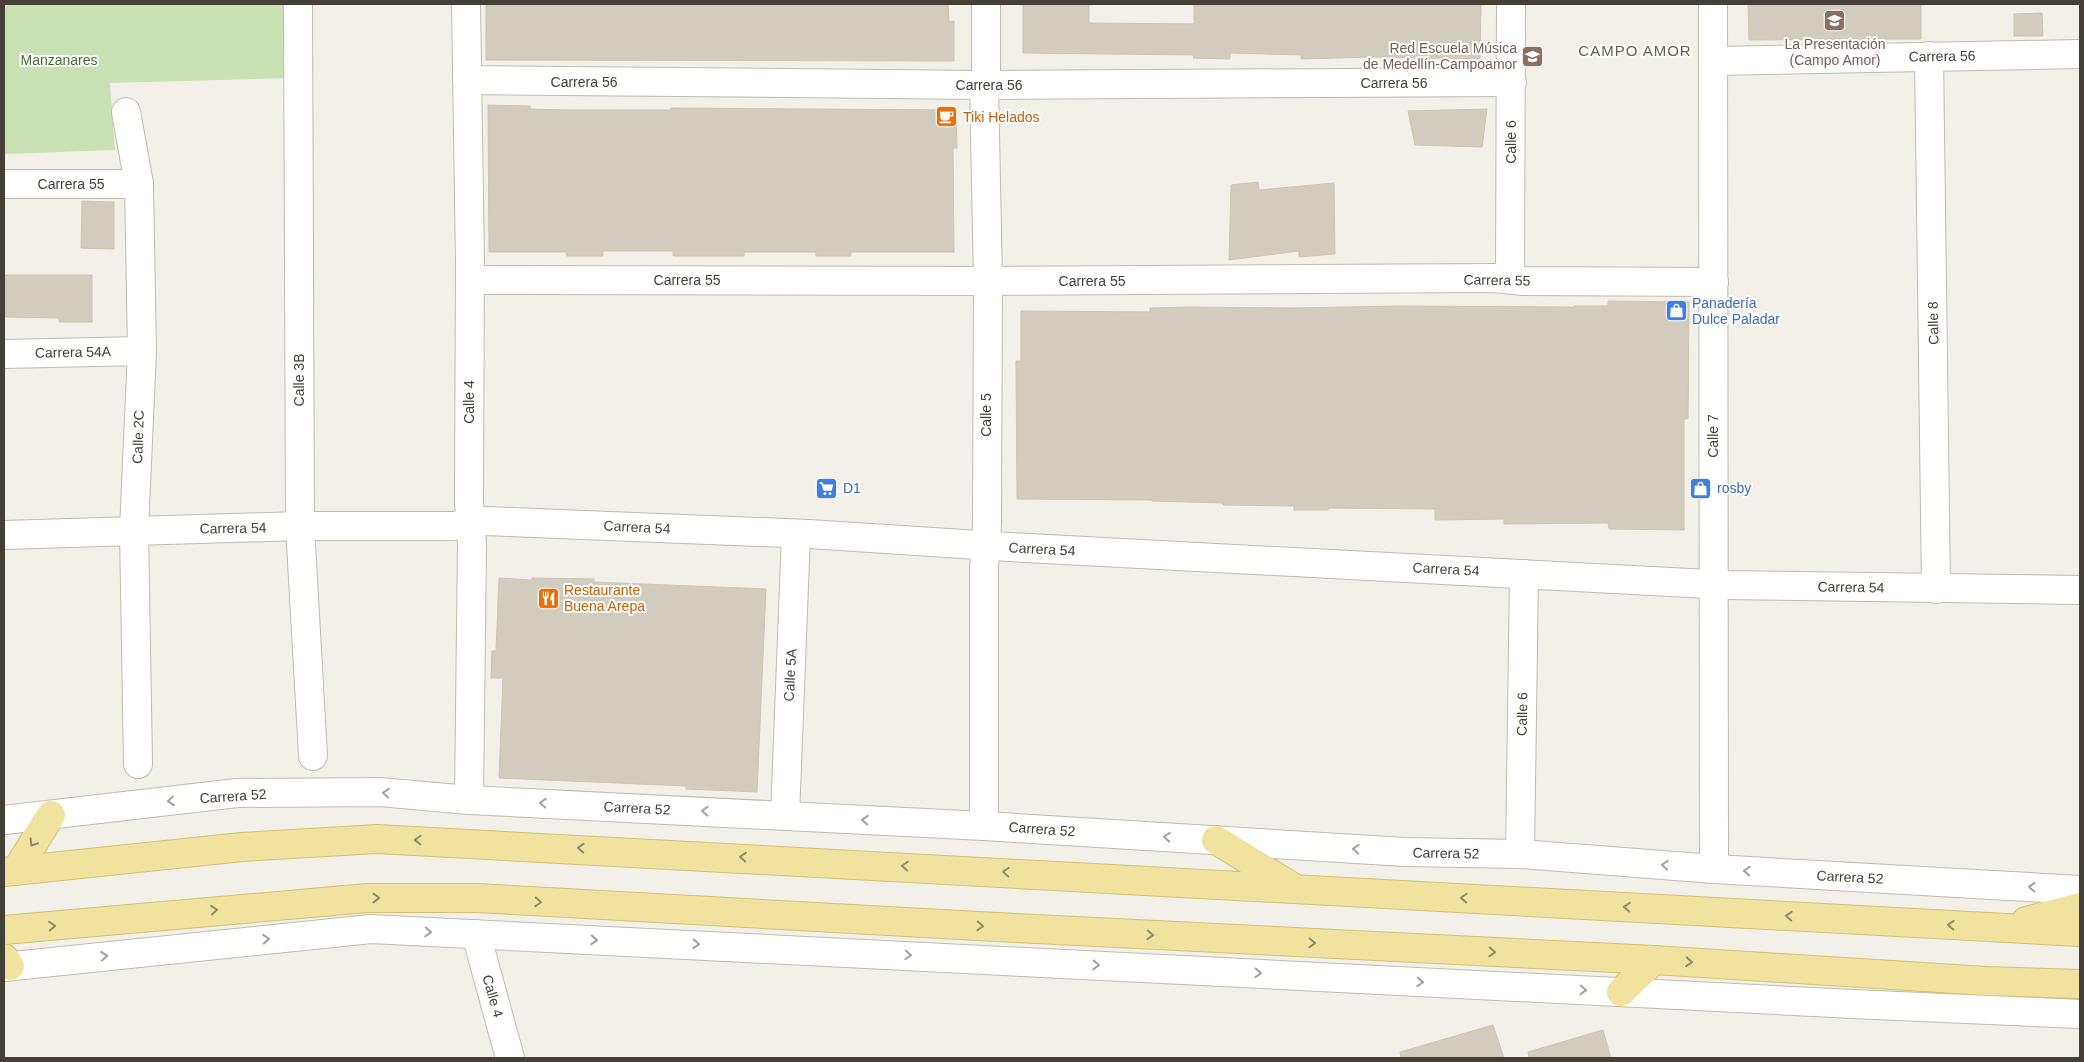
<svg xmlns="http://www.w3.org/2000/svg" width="2084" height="1062" viewBox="0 0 2084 1062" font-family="Helvetica,sans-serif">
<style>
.green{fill:#cae1b5}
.building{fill:#d2ccbf;stroke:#ccc4b3}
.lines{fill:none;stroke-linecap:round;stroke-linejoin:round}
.minor-casing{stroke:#bfbbae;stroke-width:30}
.major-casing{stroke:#d5c072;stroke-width:30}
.minor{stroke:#fff;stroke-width:28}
.major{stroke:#f2e2a0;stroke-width:28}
.oneway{stroke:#a2a09b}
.oneway2{stroke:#928966}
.labels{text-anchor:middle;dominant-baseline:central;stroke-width:4;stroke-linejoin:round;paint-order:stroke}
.education-label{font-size:14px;fill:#785e54;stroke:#fff}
.street-label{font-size:14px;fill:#444037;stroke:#fff}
.park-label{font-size:14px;fill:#446f31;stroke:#fff}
.food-label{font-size:14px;fill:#c56008;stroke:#fff;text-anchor:start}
.shop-label{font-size:14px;fill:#366cbe;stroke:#fff;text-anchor:start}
.neighbourhood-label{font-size:15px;letter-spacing:1px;fill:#665f50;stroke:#fff}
</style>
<rect width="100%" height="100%" fill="#f2f0e8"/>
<!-- green -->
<polygon class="green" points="4,4 293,4 294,78 110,83 115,150 4,154"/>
<!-- building -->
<g class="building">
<polygon points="486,4 948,4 949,22 954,21 954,61 486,60"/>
<polygon points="1023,4 1089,4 1089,23 1194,24 1194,4 1481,4 1480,59 1373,57 1301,59 1301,55 1230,53 1230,59 1193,58 1194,55 1023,53"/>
<polygon points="1748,4 1921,4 1921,39 1749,40"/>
<polygon points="2042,13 2043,36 2014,36 2014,14"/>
<polygon points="488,105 530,106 530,109 566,110 671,110 671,108 956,110 957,148 953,148 954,252 851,252 851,256 816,256 816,252 744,252 744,256 673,256 673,251 603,251 603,256 567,256 566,252 489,252"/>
<polygon points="1487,109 1482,147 1415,145 1408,111"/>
<polygon points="1258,182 1259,190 1334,183 1335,254 1299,257 1299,251 1229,260 1231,185"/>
<polygon points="82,201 114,202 114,249 81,248"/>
<polygon points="4,275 92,275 92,322 59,322 59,318 4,317"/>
<polygon points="1608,301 1689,302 1688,419 1684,419 1684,530 1609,529 1608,523 1504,524 1504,519 1435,520 1435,509 1328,508 1328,510 1294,510 1294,506 1223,505 1223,503 1152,501 1152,500 1017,499 1016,361 1021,361 1021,311 1150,312 1150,308 1188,307 1292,308 1398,306 1574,307 1574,306 1608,306"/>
<polygon points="499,578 532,580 532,578 594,579 594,582 766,589 757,792 686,789 686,786 499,778 503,678 491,678 492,651 496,651"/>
<polygon points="1493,1025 1504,1058 1401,1058 1400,1052"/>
<polygon points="1603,1030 1611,1058 1529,1058 1528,1052"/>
</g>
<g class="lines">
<defs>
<g id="minor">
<polyline points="298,4 300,526 313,756"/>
<polyline points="466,4 470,262 469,502 472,544 469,800"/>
<polyline points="1713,4 1714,869"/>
<polyline points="1929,56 1936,589"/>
<polyline points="1713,61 2080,54"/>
<polyline points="467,80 984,85 1512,82"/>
<polyline points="126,112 139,184 142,351 134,530 138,764"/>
<polyline points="4,184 139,184"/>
<polyline points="1510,279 1511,4"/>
<polyline points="470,280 988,281 1494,278 1524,281 1714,282"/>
<polyline points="4,354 142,351"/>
<polyline points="4,535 300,526 453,526 486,521 809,534 1009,547 1727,585 2080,590"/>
<polyline points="785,816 796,534"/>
<polyline points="4,820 237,793 380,792 469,800 984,826 1405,852 1520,854 1714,869 2080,890"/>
<polyline points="984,826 984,568 987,524 988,281 984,85 986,72 986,4"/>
<polyline points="1520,854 1524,574"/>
<polyline points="476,934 510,1058"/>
<polyline points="4,967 371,929 1853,1004 2080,1014"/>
</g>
<g id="major">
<polyline points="1216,840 1291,886"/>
<polyline points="16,871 51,815"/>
<polyline points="4,872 242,847 377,839 2080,932"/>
<polyline points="2026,921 2080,907"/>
<polyline points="4,930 368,898 477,898 996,927 1654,960 1986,981 2080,984"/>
<polyline points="4,958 10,966"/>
<polyline points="1621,992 1654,960"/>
</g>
</defs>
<!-- minor casing -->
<use href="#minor" class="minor-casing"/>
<!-- major casing -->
<use href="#major" class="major-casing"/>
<!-- minor -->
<use href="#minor" class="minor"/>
<!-- major -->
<use href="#major" class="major"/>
</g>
<!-- one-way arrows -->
<defs><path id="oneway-chevron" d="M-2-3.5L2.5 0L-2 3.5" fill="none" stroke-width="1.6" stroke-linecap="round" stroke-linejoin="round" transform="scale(1.25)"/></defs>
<g class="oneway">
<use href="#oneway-chevron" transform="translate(386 793) rotate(-176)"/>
<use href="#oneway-chevron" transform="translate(171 801) rotate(173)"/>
<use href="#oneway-chevron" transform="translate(543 803) rotate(-177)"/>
<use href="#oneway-chevron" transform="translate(705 811) rotate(-177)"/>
<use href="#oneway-chevron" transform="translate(865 820) rotate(-177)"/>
<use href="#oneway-chevron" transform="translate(1167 837) rotate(-176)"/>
<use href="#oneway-chevron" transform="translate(1356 849) rotate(-177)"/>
<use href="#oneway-chevron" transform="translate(1665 865) rotate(-176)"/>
<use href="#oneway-chevron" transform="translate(1747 871) rotate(-177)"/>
<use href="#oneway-chevron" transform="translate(2032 887) rotate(-177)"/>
<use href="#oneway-chevron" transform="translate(428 932) rotate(3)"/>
<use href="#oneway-chevron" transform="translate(266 939) rotate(-5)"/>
<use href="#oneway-chevron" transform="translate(594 940) rotate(3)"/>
<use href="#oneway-chevron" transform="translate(696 944) rotate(3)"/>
<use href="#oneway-chevron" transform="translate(908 955) rotate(3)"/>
<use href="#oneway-chevron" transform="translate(104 956) rotate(-6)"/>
<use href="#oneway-chevron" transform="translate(1096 965) rotate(3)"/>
<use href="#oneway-chevron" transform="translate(1258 973) rotate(3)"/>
<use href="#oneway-chevron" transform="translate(1420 982) rotate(3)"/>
<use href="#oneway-chevron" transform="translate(1583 990) rotate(3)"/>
</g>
<g class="oneway2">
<use href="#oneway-chevron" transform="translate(418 840) rotate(-178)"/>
<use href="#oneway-chevron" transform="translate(33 843) rotate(122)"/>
<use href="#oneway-chevron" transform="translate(581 848) rotate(-177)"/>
<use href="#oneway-chevron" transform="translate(743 857) rotate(-177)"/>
<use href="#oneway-chevron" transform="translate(905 866) rotate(-177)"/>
<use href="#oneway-chevron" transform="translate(1006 872) rotate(-177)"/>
<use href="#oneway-chevron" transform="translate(376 898)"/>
<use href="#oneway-chevron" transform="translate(1464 898) rotate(-177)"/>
<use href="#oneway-chevron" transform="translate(538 902) rotate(3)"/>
<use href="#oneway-chevron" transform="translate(1627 907) rotate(-177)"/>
<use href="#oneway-chevron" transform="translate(214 910) rotate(-5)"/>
<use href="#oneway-chevron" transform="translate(1789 916) rotate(-177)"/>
<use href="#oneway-chevron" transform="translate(1951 925) rotate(-177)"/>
<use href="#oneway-chevron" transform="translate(52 926) rotate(-5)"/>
<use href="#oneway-chevron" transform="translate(980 926) rotate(3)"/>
<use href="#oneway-chevron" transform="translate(1150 935) rotate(3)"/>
<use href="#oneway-chevron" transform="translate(1312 943) rotate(3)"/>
<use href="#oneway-chevron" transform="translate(1492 952) rotate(3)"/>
<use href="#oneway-chevron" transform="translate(1689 962) rotate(4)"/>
</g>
<!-- icons -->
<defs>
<symbol id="school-square" viewBox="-11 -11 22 22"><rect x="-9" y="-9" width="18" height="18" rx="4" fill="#8d6e63" stroke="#fff"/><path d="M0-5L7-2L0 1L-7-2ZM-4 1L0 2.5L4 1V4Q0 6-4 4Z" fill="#fff"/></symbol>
<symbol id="cafe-square" viewBox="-11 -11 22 22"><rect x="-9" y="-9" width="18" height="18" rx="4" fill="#e8710a" stroke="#fff"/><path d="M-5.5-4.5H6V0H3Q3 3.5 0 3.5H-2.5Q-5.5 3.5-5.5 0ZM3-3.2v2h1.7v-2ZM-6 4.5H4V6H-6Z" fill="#fff"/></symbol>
<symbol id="shop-square" viewBox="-11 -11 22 22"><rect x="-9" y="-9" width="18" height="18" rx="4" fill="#3f7fe0" stroke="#fff"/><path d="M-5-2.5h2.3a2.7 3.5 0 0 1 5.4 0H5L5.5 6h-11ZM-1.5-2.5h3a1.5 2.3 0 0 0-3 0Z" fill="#fff"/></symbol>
<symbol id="supermarket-square" viewBox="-11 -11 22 22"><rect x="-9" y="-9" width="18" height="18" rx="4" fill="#3f7fe0" stroke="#fff"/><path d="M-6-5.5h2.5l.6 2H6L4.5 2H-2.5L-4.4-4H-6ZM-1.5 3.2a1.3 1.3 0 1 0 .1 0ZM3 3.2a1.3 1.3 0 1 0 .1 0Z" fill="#fff"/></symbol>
<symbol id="restaurant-square" viewBox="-11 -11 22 22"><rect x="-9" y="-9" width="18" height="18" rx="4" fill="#e8710a" stroke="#fff"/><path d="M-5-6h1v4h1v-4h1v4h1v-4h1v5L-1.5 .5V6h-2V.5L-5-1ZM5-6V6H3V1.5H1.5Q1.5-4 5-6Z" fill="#fff"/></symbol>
</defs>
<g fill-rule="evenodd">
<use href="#school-square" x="1822" y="8" width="25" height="25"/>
<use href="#school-square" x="1520" y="44" width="25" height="25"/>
<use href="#cafe-square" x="934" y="104" width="25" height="25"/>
<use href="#shop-square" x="1664" y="298" width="25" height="25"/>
<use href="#supermarket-square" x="814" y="476" width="25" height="25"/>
<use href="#shop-square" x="1688" y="476" width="25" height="25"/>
<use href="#restaurant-square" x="536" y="586" width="25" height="25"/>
</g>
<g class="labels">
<!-- education labels -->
<g class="education-label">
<text x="1835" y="44">La Presentación<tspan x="1835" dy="16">(Campo Amor)</tspan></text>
<text x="1517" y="48" text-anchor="end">Red Escuela Música<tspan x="1517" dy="16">de Medellín-Campoamor</tspan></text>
</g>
<!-- street labels -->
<g class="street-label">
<text transform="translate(1942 56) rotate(-1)">Carrera 56</text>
<text x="584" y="82">Carrera 56</text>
<text x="1394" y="83">Carrera 56</text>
<text x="989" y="85">Carrera 56</text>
<text transform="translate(1511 142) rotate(-90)">Calle 6</text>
<text x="71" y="184">Carrera 55</text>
<text x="687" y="280">Carrera 55</text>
<text transform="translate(1497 280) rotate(1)">Carrera 55</text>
<text x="1092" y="281">Carrera 55</text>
<text transform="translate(1933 323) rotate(-91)">Calle 8</text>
<text transform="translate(73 352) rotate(-1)">Carrera 54A</text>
<text transform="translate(299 380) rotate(-90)">Calle 3B</text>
<text transform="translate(469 402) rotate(-90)">Calle 4</text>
<text transform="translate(986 415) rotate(-90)">Calle 5</text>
<text transform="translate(1713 436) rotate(-90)">Calle 7</text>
<text transform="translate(138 437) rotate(-88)">Calle 2C</text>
<text transform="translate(637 527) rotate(3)">Carrera 54</text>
<text transform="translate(233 528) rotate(-1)">Carrera 54</text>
<text transform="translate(1042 549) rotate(3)">Carrera 54</text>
<text transform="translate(1446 569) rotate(3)">Carrera 54</text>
<text transform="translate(1851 587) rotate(1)">Carrera 54</text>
<text transform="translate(790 675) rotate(-87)">Calle 5A</text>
<text transform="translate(1522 714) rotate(-89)">Calle 6</text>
<text transform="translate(233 796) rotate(-4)">Carrera 52</text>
<text transform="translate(637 808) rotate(3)">Carrera 52</text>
<text transform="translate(1042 829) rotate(4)">Carrera 52</text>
<text transform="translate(1446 853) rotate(1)">Carrera 52</text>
<text transform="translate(1850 877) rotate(3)">Carrera 52</text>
<text transform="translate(493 996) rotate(74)">Calle 4</text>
</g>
<!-- park labels -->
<g class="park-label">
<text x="59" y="60">Manzanares</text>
</g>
<!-- food labels -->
<g class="food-label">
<text x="963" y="117">Tiki Helados</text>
<text x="564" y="590">Restaurante<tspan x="564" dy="16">Buena Arepa</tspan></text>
</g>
<!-- shop labels -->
<g class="shop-label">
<text x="1692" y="303">Panadería<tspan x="1692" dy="16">Dulce Paladar</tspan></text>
<text x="843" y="488">D1</text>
<text x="1717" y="488">rosby</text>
</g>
<!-- neighbourhood labels -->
<g class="neighbourhood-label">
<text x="1635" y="50">CAMPO AMOR</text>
</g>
</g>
<!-- border -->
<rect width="2084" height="1062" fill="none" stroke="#444037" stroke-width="10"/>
</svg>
